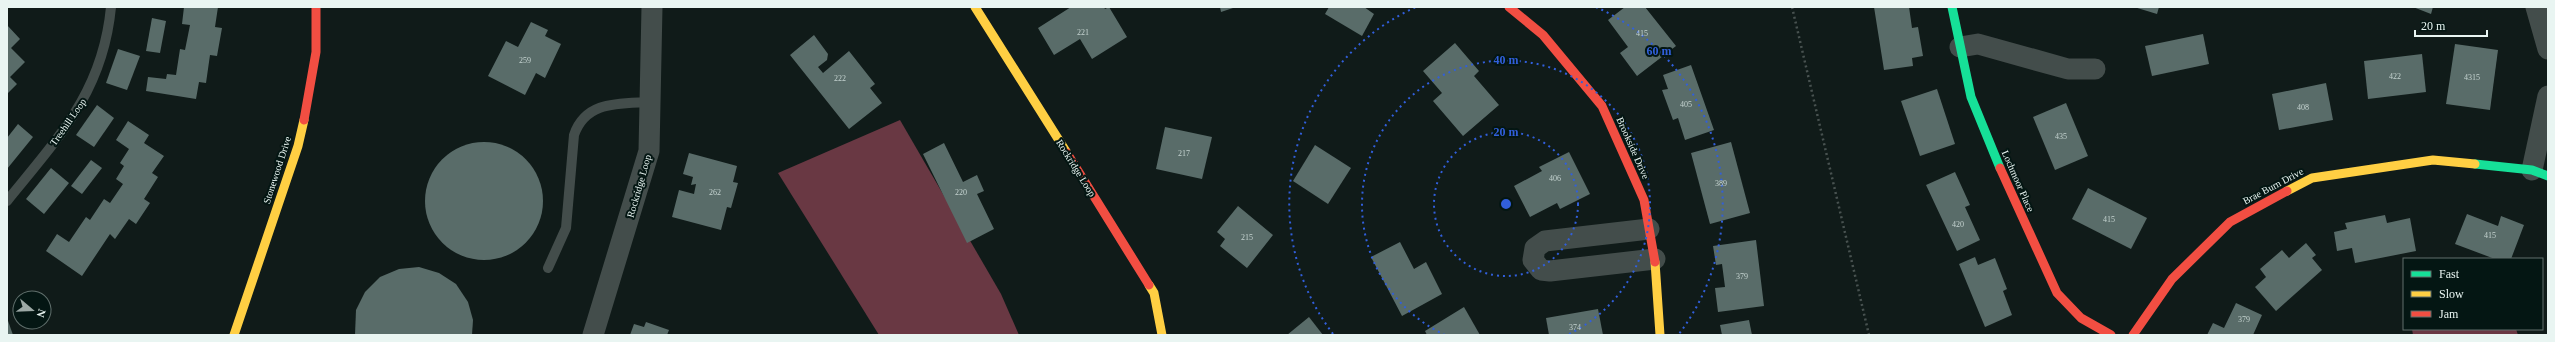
<svg xmlns="http://www.w3.org/2000/svg" width="2555" height="342" viewBox="0 0 2555 342" font-family="Georgia,serif">
<style>
.forest{fill:#693843}
.building{fill:#596c69}
.lines{fill:none;stroke-linecap:round;stroke-linejoin:round}
.path{stroke:#485250;stroke-width:2.5;stroke-dasharray:2 3;stroke-linecap:butt}
.lane{stroke:#434d4b;stroke-width:10}
.street{stroke:#434d4b;stroke-width:21}
.fast{stroke:#16e098;stroke-width:9}
.slow{stroke:#ffcf43;stroke-width:9}
.jam{stroke:#f24e42;stroke-width:9}
.ring{fill:none;stroke:#315fdb;stroke-width:2;stroke-dasharray:2 4}
.labels{text-anchor:middle;dominant-baseline:central;stroke-width:4;stroke-linejoin:round;paint-order:stroke}
.number-label{font-size:8px;fill:#c5d3d0}
.street-label{font-size:10px;fill:#e9f5f2;stroke:#041613}
.centre{fill:#315fdb;stroke:#041613;stroke-width:2}
.ring-label{font-size:12px;text-anchor:middle;font-weight:bold;fill:#315fdb;stroke:#041613;stroke-width:4;stroke-linejoin:round;paint-order:stroke}
</style>
<rect width="100%" height="100%" fill="#101b19"/>
<!-- forest -->
<g class="forest">
<polygon points="900,120 1001,294 1019,335 879,335 778,173"/>
<polygon points="2412,329 2516,329 2518,335 2413,335"/>
</g>
<!-- building -->
<g class="building">
<polygon points="184,7 218,7 215,27 222,28 217,56 210,55 206,83 199,82 196,99 146,91 148,77 166,79 167,74 176,75 180,49 185,50 190,25 182,24"/>
<polygon points="1071,7 1104,7 1105,9 1109,7 1127,37 1092,59 1080,39 1054,55 1038,28"/>
<polygon points="1220,7 1236,7 1221,12"/>
<polygon points="1329,7 1364,7 1374,14 1362,36 1325,14"/>
<polygon points="1625,7 1645,7 1676,46 1637,76 1620,53 1628,47 1608,20"/>
<polygon points="1874,7 1909,7 1912,28 1918,27 1923,56 1912,58 1913,66 1884,70"/>
<polygon points="2134,7 2159,7 2157,14"/>
<polygon points="2413,7 2433,7 2431,14"/>
<polygon points="152,18 166,21 160,53 146,51"/>
<polygon points="531,22 548,30 545,36 561,44 545,78 536,73 525,95 488,76 506,41 518,47"/>
<polygon points="7,25 20,39 11,48 25,62 10,77 17,84 7,94"/>
<polygon points="2203,34 2209,64 2152,76 2145,46"/>
<polygon points="814,35 828,54 827,60 818,67 823,73 849,51 875,84 870,88 882,103 849,129 790,55"/>
<polygon points="1455,43 1479,71 1474,76 1499,105 1463,136 1433,101 1442,93 1423,71"/>
<polygon points="2455,44 2498,50 2490,110 2446,104"/>
<polygon points="118,49 140,56 127,90 106,83"/>
<polygon points="2422,54 2426,92 2368,99 2364,61"/>
<polygon points="1691,65 1714,130 1685,140 1678,118 1673,120 1662,90 1668,89 1663,75"/>
<polygon points="2326,83 2333,120 2279,130 2272,94"/>
<polygon points="1937,89 1955,144 1920,156 1901,101"/>
<polygon points="2066,103 2088,156 2055,170 2033,117"/>
<polygon points="97,105 114,118 94,147 76,135"/>
<polygon points="128,121 149,135 144,143 164,156 152,173 158,177 144,199 150,203 136,224 129,219 115,239 110,234 82,276 46,251 57,234 69,242 86,217 90,220 104,199 110,203 123,184 116,179 124,166 120,163 129,149 116,140"/>
<polygon points="18,124 33,137 7,169 7,138"/>
<polygon points="1165,127 1212,137 1202,179 1156,169"/>
<circle cx="484" cy="201" r="59"/>
<polygon points="1731,142 1750,213 1710,224 1691,153"/>
<polygon points="944,143 963,182 977,175 984,191 977,194 994,229 967,243 923,154"/>
<polygon points="1315,145 1351,168 1328,204 1293,181"/>
<polygon points="1569,152 1590,194 1560,209 1557,203 1530,217 1514,186 1542,171 1539,167"/>
<polygon points="689,153 737,166 733,182 738,183 731,208 727,207 721,230 672,217 679,190 694,194 696,184 691,185 693,177 683,174"/>
<polygon points="91,160 102,168 82,194 71,186"/>
<polygon points="51,168 69,183 44,214 26,199"/>
<polygon points="1955,172 1970,205 1965,207 1980,240 1957,251 1926,185"/>
<polygon points="2088,188 2147,218 2131,249 2072,219"/>
<polygon points="1238,206 1273,235 1247,268 1220,246 1225,239 1217,232"/>
<polygon points="2467,214 2498,226 2501,216 2524,225 2511,259 2495,259 2455,244"/>
<polygon points="2385,215 2387,223 2410,218 2416,251 2355,263 2352,248 2337,251 2334,232 2347,229 2345,223"/>
<polygon points="1756,240 1764,306 1718,312 1715,288 1725,287 1722,264 1716,265 1713,246"/>
<polygon points="1400,242 1414,269 1426,262 1442,294 1402,316 1371,257"/>
<polygon points="2306,243 2316,255 2312,258 2322,270 2276,311 2255,287 2266,277 2260,269 2282,250 2289,258"/>
<polygon points="1975,257 1978,265 1995,258 2007,289 2003,291 2012,315 1985,327 1959,264"/>
<polygon points="419,267 439,273 456,284 468,302 473,320 472,335 355,335 356,310 365,292 380,277 399,269"/>
<polygon points="2236,303 2262,315 2253,335 2207,335 2213,323 2224,328"/>
<polygon points="1464,307 1480,335 1427,335 1425,331"/>
<polygon points="1598,309 1603,335 1549,335 1546,318"/>
<polygon points="1309,317 1323,335 1287,335"/>
<polygon points="7,318 13,335 7,335"/>
<polygon points="1749,320 1752,335 1722,335 1720,325"/>
<polygon points="646,322 669,330 667,335 630,335 634,324 644,327"/>
</g>
<g class="lines">
<!-- path -->
<polyline class="path" points="1792,7 1869,335"/>
<!-- lane -->
<g class="lane">
<path d="M7,201C58,138 103,92 111,7"/>
<path d="M548,268L566,228L574,135C586,100 620,104 651,102"/>
</g>
<!-- street -->
<g class="street">
<polyline points="2536,7 2548,49"/>
<polyline points="1960,47 1978,44 2068,69 2095,69"/>
<polyline points="2532,170 2548,96"/>
<polyline points="1649,229 1545,241 1535,248 1533,260 1541,270 1550,271 1655,259"/>
<polyline points="593,335 649,151 652,7"/>
</g>
<!-- fast -->
<g class="fast">
<polyline points="1952,7 1971,97 2000,168"/>
<polyline points="2475,164 2532,170 2548,176"/>
</g>
<!-- slow -->
<g class="slow">
<polyline points="975,7 1067,153"/>
<polyline points="2287,191 2312,178 2433,160 2475,164"/>
<polyline points="1655,262 1660,335"/>
<polyline points="1149,285 1154,293 1162,335"/>
<polyline points="234,335 298,146 304,120"/>
</g>
<!-- jam -->
<g class="jam">
<polyline points="1509,7 1543,35 1602,106 1644,200 1655,262"/>
<polyline points="304,120 316,52 316,7"/>
<polyline points="1067,153 1149,285"/>
<polyline points="2000,168 2057,293 2081,318 2111,335"/>
<polyline points="2133,335 2172,279 2230,222 2287,191"/>
</g>
</g>
<!-- distance rings -->
<g class="ring">
<circle cx="1506" cy="204" r="72"/>
<path d="M1445 335A144 144 0 1 1 1567 335"/>
<path d="M1333 334A216 216 0 0 1 1416 7M1596 7A216 216 0 0 1 1679 334"/>
</g>
<g class="labels">
<!-- number labels -->
<g class="number-label">
<text x="1083" y="32">221</text>
<text x="1642" y="33">415</text>
<text x="525" y="60">259</text>
<text x="2395" y="76">422</text>
<text x="2472" y="77">4315</text>
<text x="840" y="78">222</text>
<text x="1686" y="104">405</text>
<text x="2303" y="107">408</text>
<text x="2061" y="136">435</text>
<text x="1184" y="153">217</text>
<text x="1555" y="178">406</text>
<text x="1721" y="183">389</text>
<text x="715" y="192">262</text>
<text x="961" y="192">220</text>
<text x="2109" y="219">415</text>
<text x="1958" y="224">420</text>
<text x="2490" y="235">415</text>
<text x="1247" y="237">215</text>
<text x="1742" y="276">379</text>
<text x="2244" y="319">379</text>
<text x="1575" y="327">374</text>
</g>
<!-- street labels -->
<g class="street-label">
<text transform="translate(68 122) rotate(-55)">Treehill Loop</text>
<text transform="translate(1633 148) rotate(66)">Brookside Drive</text>
<text transform="translate(1076 168) rotate(58)">Rockridge Loop</text>
<text transform="translate(277 170) rotate(-72)">Stonewood Drive</text>
<text transform="translate(2018 181) rotate(66)">Lochmoor Place</text>
<text transform="translate(639 186) rotate(-74)">Rockridge Loop</text>
<text transform="translate(2273 186) rotate(-28)">Brae Burn Drive</text>
</g>
</g>
<circle cx="1506" cy="204" r="6" class="centre"/>
<g class="ring-label">
<text x="1659" y="55">60 m</text>
<text x="1506" y="64">40 m</text>
<text x="1506" y="136">20 m</text>
</g>
<!-- border -->
<rect width="2555" height="342" fill="none" stroke="#e9f5f2" stroke-width="16"/>
<!-- legend -->
<rect x="2403" y="258" width="140" height="72" fill="#041613" stroke="#606f6c"/>
<rect x="2411" y="271" width="20" height="6" fill="#16e098" stroke="#606f6c"/>
<text x="2439" y="278" font-size="12" fill="#e9f5f2">Fast</text>
<rect x="2411" y="291" width="20" height="6" fill="#ffcf43" stroke="#606f6c"/>
<text x="2439" y="298" font-size="12" fill="#e9f5f2">Slow</text>
<rect x="2411" y="311" width="20" height="6" fill="#f24e42" stroke="#606f6c"/>
<text x="2439" y="318" font-size="12" fill="#e9f5f2">Jam</text>
<!-- north arrow -->
<g transform="translate(32 310) rotate(109)"><circle r="19" fill="#041613" stroke="#606f6c"/>
<path d="M0-3L7 15L0 10L-7 15Z" fill="#9da9a6"/>
<text y="-6" font-size="11" font-weight="bold" text-anchor="middle" fill="#e9f5f2">N</text>
</g>
<!-- scale -->
<path d="M2415 30v6h72v-6" fill="none" stroke="#e9f5f2" stroke-width="2"/>
<text x="2421" y="30" font-size="12" fill="#e9f5f2" stroke="#041613" stroke-width="3" paint-order="stroke">20 m</text>
</svg>
